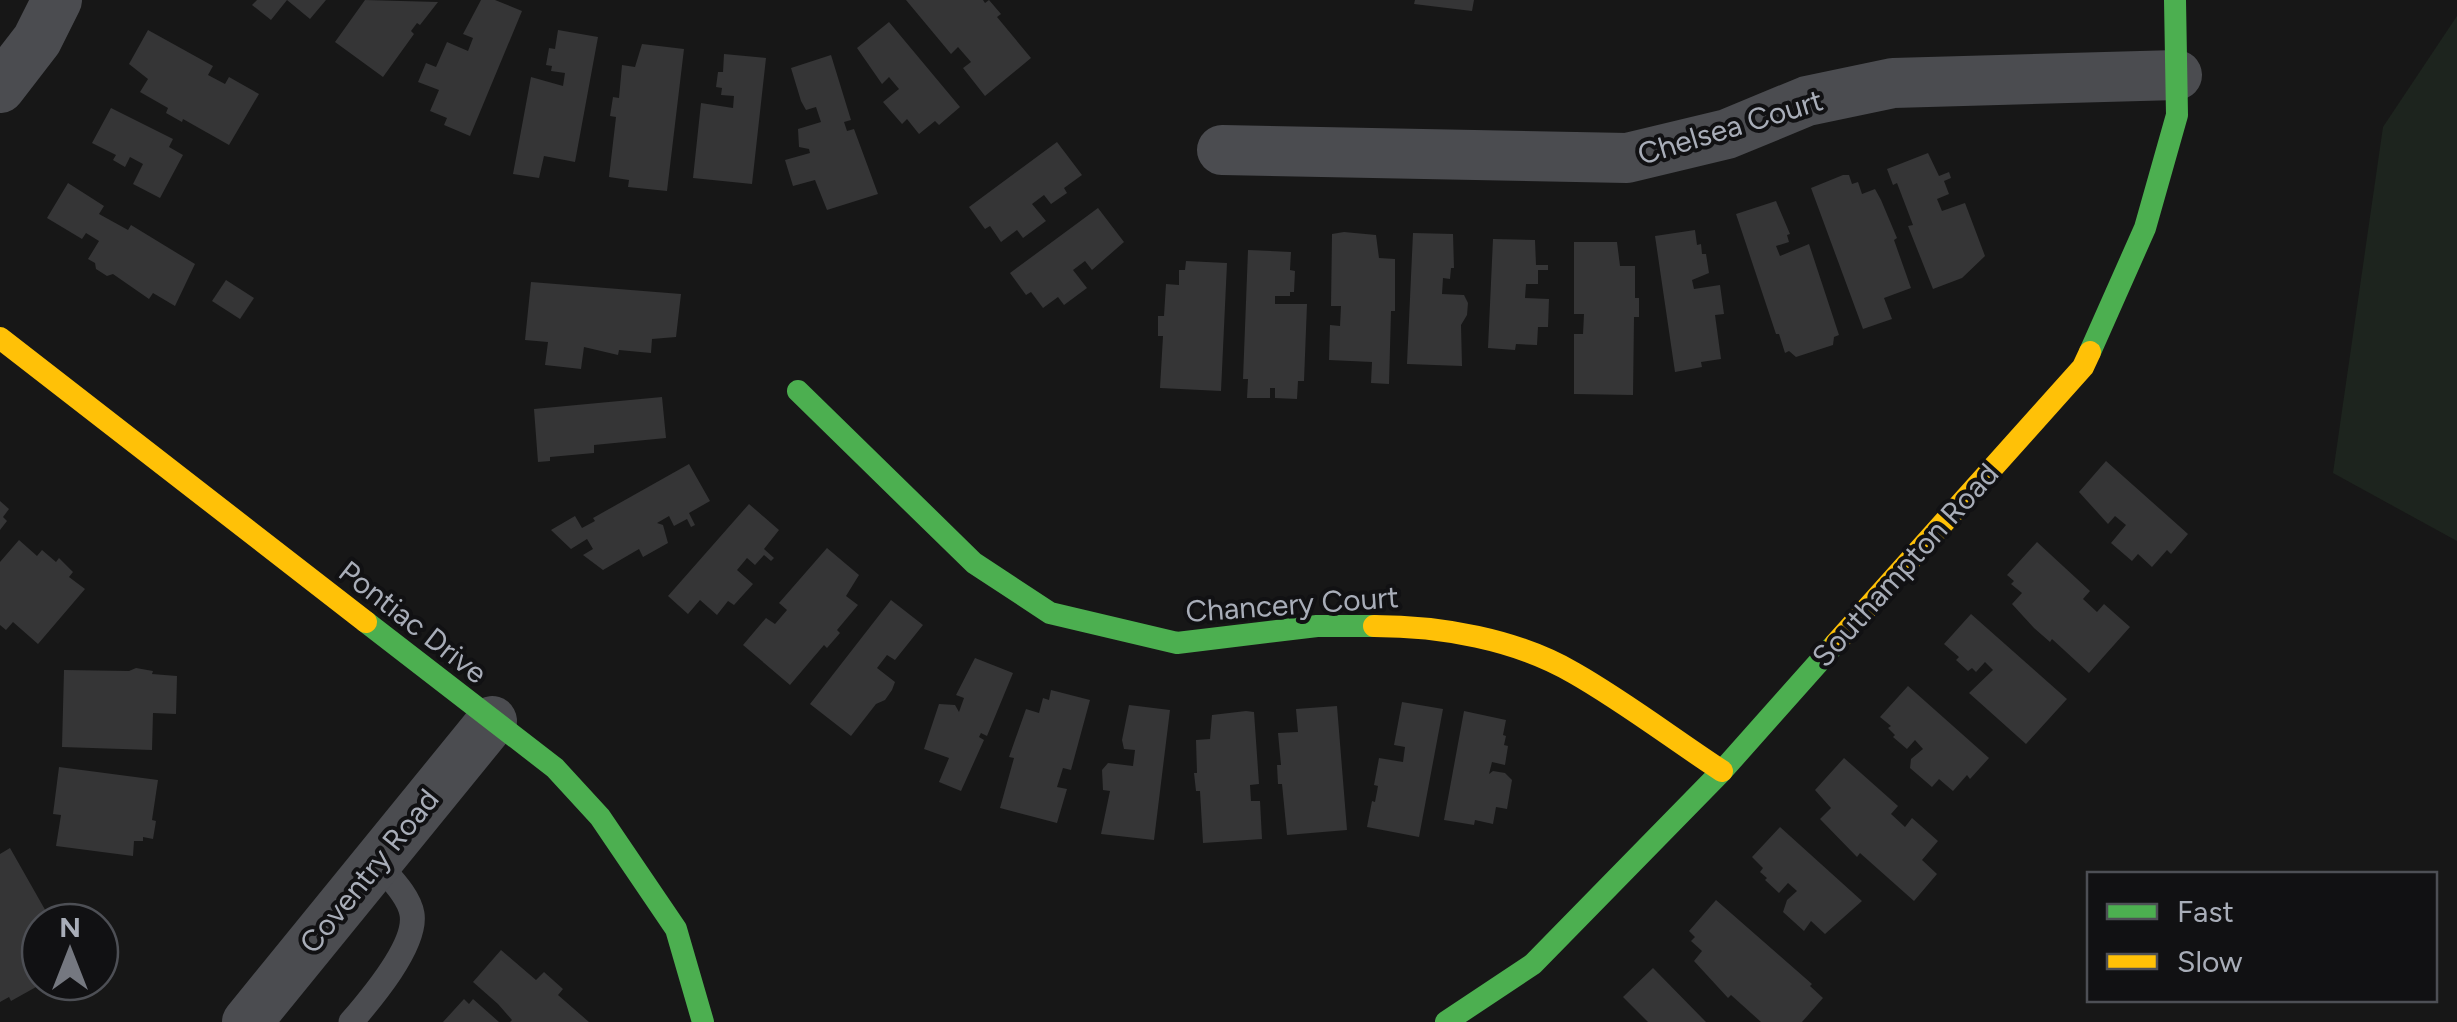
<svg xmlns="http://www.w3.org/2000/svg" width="2457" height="1022" viewBox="0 0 2457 1022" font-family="Figtree,sans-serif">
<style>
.green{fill:#1d241e}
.building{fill:#353536}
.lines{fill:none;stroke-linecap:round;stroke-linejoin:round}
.lane{stroke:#4b4c50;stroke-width:25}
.street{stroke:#4b4c50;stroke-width:50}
.fast{stroke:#4caf50;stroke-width:22}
.slow{stroke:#ffc107;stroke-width:22}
.labels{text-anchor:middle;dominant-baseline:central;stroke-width:8;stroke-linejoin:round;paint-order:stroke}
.street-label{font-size:30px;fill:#a8adb8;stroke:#111113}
</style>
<rect width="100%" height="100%" fill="#171717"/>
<!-- green -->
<polygon class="green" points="2457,16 2457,541 2333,473 2383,127"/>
<!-- building -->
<g class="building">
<polygon points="257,0 326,0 310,19 287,0 271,20 252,5"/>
<polygon points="365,0 438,2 420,25 417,23 411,31 414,34 383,77 335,42"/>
<polygon points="481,0 495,0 522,11 470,136 444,125 447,118 430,111 439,90 418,82 426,63 436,67 447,42 468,51 473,38 463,34"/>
<polygon points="906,0 983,0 985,3 989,0 1001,14 997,17 1031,58 985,96 963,68 971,62 958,47 951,54"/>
<polygon points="1415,0 1474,0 1472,11 1414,4"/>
<polygon points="889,22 960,107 939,125 935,121 919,134 907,119 902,124 883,102 899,89 889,77 882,84 857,48"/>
<polygon points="148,30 213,66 208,75 225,84 229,77 259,94 229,145 183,119 182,122 166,113 168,108 140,92 148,79 129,64"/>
<polygon points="558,30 598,37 575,162 544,156 539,178 513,174 531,77 563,86 565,73 551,71 552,66 546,65 549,48 555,49"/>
<polygon points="642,44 684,49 667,191 628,187 629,180 609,177 616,117 610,116 613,97 619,98 622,65 635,67"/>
<polygon points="724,54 766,58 752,184 693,178 701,103 733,108 734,96 721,95 722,88 716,87 718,72 723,72"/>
<polygon points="831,55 851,120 844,122 847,131 854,129 878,194 827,210 815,180 793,186 785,160 810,153 809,149 799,147 798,129 821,122 816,107 806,110 801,101 791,68"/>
<polygon points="111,108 173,139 169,147 183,155 160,198 133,184 143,164 130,157 125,167 113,160 116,155 92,143"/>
<polygon points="1057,142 1082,175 1064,188 1067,193 1051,204 1044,195 1032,204 1046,221 1023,238 1017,230 1001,242 990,226 985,229 969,207"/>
<polygon points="1928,153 1939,176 1949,172 1951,178 1944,181 1949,194 1937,199 1942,211 1965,203 1985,256 1962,278 1933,289 1908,226 1913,225 1897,183 1893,185 1887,169"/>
<polygon points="1843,175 1849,175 1852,184 1858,182 1862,194 1875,189 1881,200 1897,238 1894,240 1911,288 1884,298 1892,319 1863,329 1811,188"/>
<polygon points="68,183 104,206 99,214 128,230 131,225 195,264 175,306 153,293 149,299 113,274 107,276 96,269 95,263 88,259 99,241 86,233 82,239 47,218"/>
<polygon points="1776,201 1790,234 1787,235 1789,242 1776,246 1780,256 1809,244 1839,335 1834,337 1833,345 1796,357 1789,351 1785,353 1779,334 1776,334 1736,214"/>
<polygon points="1098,208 1124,242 1092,270 1085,261 1073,270 1087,288 1064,305 1058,297 1043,308 1031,292 1026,295 1010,273"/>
<polygon points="1695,230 1697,245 1701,244 1702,254 1706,254 1709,273 1692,280 1694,289 1720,285 1724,314 1715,315 1721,359 1701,362 1702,367 1675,372 1655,236"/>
<polygon points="1344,232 1376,235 1379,258 1395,259 1395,311 1391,311 1389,384 1371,383 1372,362 1329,360 1330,325 1340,326 1341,306 1331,306 1332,234"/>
<polygon points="1413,233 1453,234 1454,268 1451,268 1450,279 1443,278 1442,294 1464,295 1468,303 1467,315 1461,325 1462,366 1407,364"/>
<polygon points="1493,239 1535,240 1536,265 1548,265 1548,270 1538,270 1538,284 1526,284 1525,298 1549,299 1548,327 1538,327 1537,345 1516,344 1515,350 1488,348"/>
<polygon points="1574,242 1617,242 1620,266 1635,266 1635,298 1639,298 1639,317 1634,317 1633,395 1574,394 1574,334 1583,334 1584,314 1574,314"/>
<polygon points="1248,250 1291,252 1290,270 1295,271 1294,292 1290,292 1290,296 1275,296 1275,304 1307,304 1304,381 1298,381 1297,399 1275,398 1275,388 1270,388 1270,398 1247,398 1248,379 1243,379"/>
<polygon points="1186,261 1227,263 1221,391 1160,388 1163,336 1158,336 1158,316 1164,316 1166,284 1179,285 1179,270 1185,270"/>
<polygon points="226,280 254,298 240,319 212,301"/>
<polygon points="531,282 681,294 676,337 652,339 651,353 619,350 618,355 584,347 581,369 545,365 548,342 525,340"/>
<polygon points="662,397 666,438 594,445 594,453 550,457 550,461 538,462 534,409"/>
<polygon points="2106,461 2188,534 2171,554 2167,550 2152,567 2138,554 2132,561 2111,543 2126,525 2115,516 2108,524 2079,492"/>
<polygon points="689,464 710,501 689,513 695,525 691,527 687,519 674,526 669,516 657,523 663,525 668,543 643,557 639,549 603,570 583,555 593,549 587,539 571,549 551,530 575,516 582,528 595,521 593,518"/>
<polygon points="0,501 9,509 3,517 7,521 0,530"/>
<polygon points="749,504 779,530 764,549 774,558 771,561 764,555 755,565 747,558 737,570 753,584 734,605 728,601 717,615 700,600 688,614 668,596"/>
<polygon points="19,540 37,556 42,550 56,562 59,558 73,572 69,577 85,589 38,644 13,622 6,630 0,625 0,562"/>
<polygon points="2037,542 2090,591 2083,599 2097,612 2104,604 2130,627 2089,673 2052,639 2050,642 2034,628 2012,604 2022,593 2011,584 2014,581 2007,575"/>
<polygon points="827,548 859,575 846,596 858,605 837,630 840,633 827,648 824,645 790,685 743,645 766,618 775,624 787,610 779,603"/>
<polygon points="891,600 923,625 895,660 887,655 877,668 895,682 892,690 885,700 876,704 851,736 810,704"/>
<polygon points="1971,614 2067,699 2026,744 1969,693 1993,670 1985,662 1976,672 1972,668 1968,671 1956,660 1959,657 1944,644"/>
<polygon points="975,658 1013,673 987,736 981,733 979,737 984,740 961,791 939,782 949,758 924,749 939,704 955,705 959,712 964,698 956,695"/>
<polygon points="136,668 153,671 152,674 177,676 176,714 153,713 152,750 62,747 64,670 129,671"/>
<polygon points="1908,686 1989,758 1970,779 1967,775 1953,791 1939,779 1932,787 1910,768 1911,759 1923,749 1915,740 1907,749 1893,737 1895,735 1888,728 1891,726 1880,717"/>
<polygon points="1051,690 1090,700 1071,770 1063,768 1057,787 1067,789 1057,823 1000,808 1014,758 1009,757 1026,709 1039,713 1043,698 1049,700"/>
<polygon points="1402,702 1443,709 1419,837 1367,827 1372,801 1375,802 1378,786 1374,785 1379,758 1403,762 1405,747 1394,745"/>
<polygon points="1129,705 1170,710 1154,840 1101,834 1110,791 1103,790 1102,770 1108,763 1133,766 1135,750 1124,749 1122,740"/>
<polygon points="1337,706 1347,830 1287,835 1282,784 1278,784 1277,765 1281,765 1278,733 1298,732 1296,709"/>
<polygon points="1246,711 1254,712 1259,784 1250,785 1251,801 1260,801 1262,839 1203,843 1200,791 1196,791 1194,773 1197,773 1196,740 1210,739 1212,715"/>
<polygon points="1464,711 1506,720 1503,735 1506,736 1504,745 1508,746 1505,765 1492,762 1489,774 1493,771 1505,773 1512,780 1507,809 1496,807 1493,824 1475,820 1474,825 1444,820"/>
<polygon points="1844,758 1898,806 1891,814 1905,827 1912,818 1938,841 1922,860 1937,874 1914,901 1860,853 1857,857 1820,819 1831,808 1815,790"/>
<polygon points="59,767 158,780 152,820 156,821 153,839 143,837 143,841 134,841 133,856 56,846 61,815 53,814"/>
<polygon points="1780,827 1862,901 1825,934 1811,921 1804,931 1783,912 1787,900 1797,891 1788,883 1779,893 1765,880 1767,878 1760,872 1763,868 1752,857"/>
<polygon points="10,848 52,922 40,922 40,982 45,982 11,1001 9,997 0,1002 0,854"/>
<polygon points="1716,900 1812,984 1810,986 1823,998 1802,1022 1761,1022 1731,995 1728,998 1694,961 1702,951 1691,941 1695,937 1689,931"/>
<polygon points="501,950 536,980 544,972 563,989 558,995 589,1022 510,1022 512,1020 498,1004 473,982"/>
<polygon points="1653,968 1706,1022 1648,1022 1623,997"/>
<polygon points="464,999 469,1004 473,999 499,1022 443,1022"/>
</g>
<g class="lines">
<!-- lane -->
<path class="lane" d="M351,1022C370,1000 417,945 412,914C409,895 388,876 377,862"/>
<!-- street -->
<g class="street">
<polyline points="0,88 37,40 57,0"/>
<polyline points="1222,150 1627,158 1727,134 1807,101 1893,83 2177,75"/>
<polyline points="247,1022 492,721"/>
</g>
<!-- fast -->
<g class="fast">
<polyline points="2090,352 2145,228 2177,115 2175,0"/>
<polyline points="798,391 974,563 1050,613 1177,643 1317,626 1374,626"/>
<polyline points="366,622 555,768 600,817 676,929 703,1022"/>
<polyline points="1446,1022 1533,964 1722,771 1835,644"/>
</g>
<!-- slow -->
<g class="slow">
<polyline points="0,338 366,622"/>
<path d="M1374,626C1440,626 1516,639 1574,673C1625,702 1673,739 1722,771"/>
<polyline points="1835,644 2083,367 2090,352"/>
</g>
</g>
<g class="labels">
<!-- street labels -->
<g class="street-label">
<text transform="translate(1730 127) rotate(-17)">Chelsea Court</text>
<text transform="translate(1905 565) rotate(-48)">Southampton Road</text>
<text transform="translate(1292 604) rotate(-4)">Chancery Court</text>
<text transform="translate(413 622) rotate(38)">Pontiac Drive</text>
<text transform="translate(369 871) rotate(-51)">Coventry Road</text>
</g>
</g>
<!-- legend -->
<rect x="2087" y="872" width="350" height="130" fill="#111113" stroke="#4d4f55" stroke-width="2.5"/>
<rect x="2107" y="904" width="50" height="15" fill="#4caf50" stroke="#4d4f55" stroke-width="2.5"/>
<text x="2177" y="922" font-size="30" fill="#a8adb8">Fast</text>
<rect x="2107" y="954" width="50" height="15" fill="#ffc107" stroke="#4d4f55" stroke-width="2.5"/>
<text x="2177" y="972" font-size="30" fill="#a8adb8">Slow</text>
<!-- north arrow -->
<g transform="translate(70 952)"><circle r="48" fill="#111113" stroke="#4d4f55" stroke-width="2.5"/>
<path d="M0-8L18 38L0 25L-18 38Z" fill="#757880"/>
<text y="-15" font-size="28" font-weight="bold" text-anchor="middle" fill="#a8adb8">N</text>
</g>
</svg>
